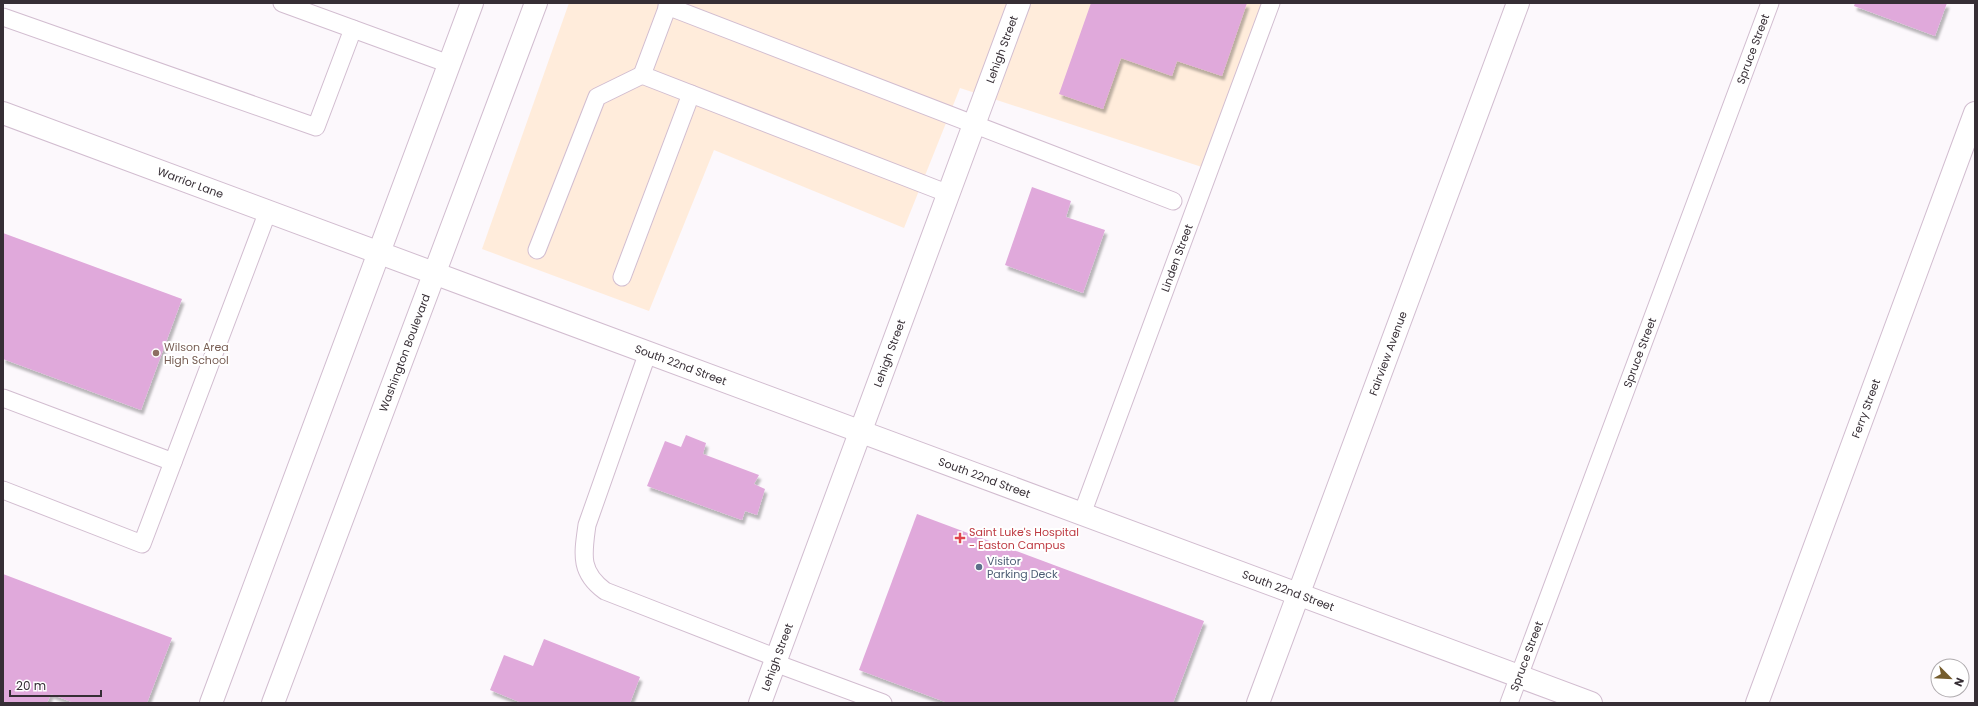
<svg xmlns="http://www.w3.org/2000/svg" width="1978" height="706" viewBox="0 0 1978 706" font-family="Poppins,sans-serif">
<style>
.industrial{fill:#ffecdb}
.building{fill:#e0a9db;filter:url(#shadow)}
.lines{fill:none;stroke-linecap:round;stroke-linejoin:round}
.service-casing{stroke:#d2bdd0;stroke-width:19}
.minor-casing{stroke:#d2bdd0;stroke-width:24}
.tertiary-casing{stroke:#d2bdd0;stroke-width:24}
.service{stroke:#fff;stroke-width:17}
.minor{stroke:#fff;stroke-width:22}
.tertiary{stroke:#fff;stroke-width:22}
.education-dot{fill:#8d6e63;stroke:#fff;stroke-width:1.5}
.health-dot{fill:#e0444e;stroke:#fff;stroke-width:1.5}
.service-dot{fill:#5c6f8a;stroke:#fff;stroke-width:1.5}
.labels{text-anchor:middle;dominant-baseline:central;stroke-width:4;stroke-linejoin:round;paint-order:stroke}
.street-label{font-size:11px;fill:#362e35;stroke:#fff}
.education-label{font-size:11px;fill:#785e54;stroke:#fff;text-anchor:start}
.health-label{font-size:11px;fill:#be3a42;stroke:#fff;text-anchor:start}
.service-label{font-size:11px;fill:#4e5e75;stroke:#fff;text-anchor:start}
</style>
<defs>
<filter id="shadow"><feDropShadow dx="2.5" dy="4.5" stdDeviation="1" flood-color="#0004"/></filter>
</defs>
<rect width="100%" height="100%" fill="#fcf8fc"/>
<!-- industrial -->
<polygon class="industrial" points="569,3 1275,3 1208,169 960,88 904,228 714,150 649,311 482,249"/>
<!-- building -->
<g class="building">
<polygon points="1091,3 1247,3 1222,76 1177,61 1172,76 1121,58 1103,109 1059,94"/>
<polygon points="1855,3 1947,3 1935,36 1854,6"/>
<polygon points="1032,187 1071,201 1066,217 1105,230 1083,293 1005,265"/>
<polygon points="3,233 182,299 141,410 3,359"/>
<polygon points="686,435 706,443 703,454 759,475 754,484 765,489 757,515 745,511 742,520 647,486 665,441 681,447"/>
<polygon points="917,514 1204,621 1173,703 948,703 859,670"/>
<polygon points="3,574 172,638 147,703 74,703 51,694 47,703 3,703"/>
<polygon points="544,639 640,677 630,703 522,703 490,690 504,655 533,666"/>
</g>
<g class="lines">
<defs>
<g id="service">
<polyline points="282,3 449,64"/>
<polyline points="669,3 642,75 949,194"/>
<polyline points="667,6 1173,201"/>
<polyline points="3,17 316,127 353,29"/>
<polyline points="537,250 597,97 642,75"/>
<polyline points="622,277 691,94"/>
<path d="M648,352L587,525C583,554 579,572 605,591L777,658"/>
<polyline points="3,398 173,462"/>
<polyline points="3,490 142,544 268,211"/>
<path id="s1" d="M1082,514L1271,3"/>
<polyline points="775,663 883,703"/>
<path id="s2" d="M1509,703L1770,3"/>
</g>
<g id="minor">
<path id="s3" d="M3,113L1591,703"/>
<path id="s4" d="M760,703L1019,3"/>
<path id="s5" d="M1258,703L1518,3"/>
<path id="s6" d="M1757,703L1975,113"/>
</g>
<g id="tertiary">
<polyline points="211,703 472,3"/>
<path id="s7" d="M273,703L536,3"/>
</g>
</defs>
<!-- service casing -->
<use href="#service" class="service-casing"/>
<!-- minor casing -->
<use href="#minor" class="minor-casing"/>
<!-- tertiary casing -->
<use href="#tertiary" class="tertiary-casing"/>
<!-- service -->
<use href="#service" class="service"/>
<!-- minor -->
<use href="#minor" class="minor"/>
<!-- tertiary -->
<use href="#tertiary" class="tertiary"/>
</g>
<!-- markers -->
<circle class="education-dot" cx="156" cy="353" r="4"/>
<path class="health-dot" d="M958 532h4v4h4v4h-4v4h-4v-4h-4v-4h4z"/>
<circle class="service-dot" cx="979" cy="567" r="4"/>
<g class="labels">
<!-- street labels -->
<g class="street-label">
<text stroke="none"><textPath href="#s4" startOffset="697">Lehigh Street</textPath></text>
<text stroke="none"><textPath href="#s2" startOffset="698">Spruce Street</textPath></text>
<text stroke="none"><textPath href="#s3" startOffset="200">Warrior Lane</textPath></text>
<text stroke="none"><textPath href="#s1" startOffset="273">Linden Street</textPath></text>
<text stroke="none"><textPath href="#s7" startOffset="374">Washington Boulevard</textPath></text>
<text stroke="none"><textPath href="#s4" startOffset="373">Lehigh Street</textPath></text>
<text stroke="none"><textPath href="#s5" startOffset="373">Fairview Avenue</textPath></text>
<text stroke="none"><textPath href="#s2" startOffset="374">Spruce Street</textPath></text>
<text stroke="none"><textPath href="#s3" startOffset="723">South 22nd Street</textPath></text>
<text stroke="none"><textPath href="#s6" startOffset="314">Ferry Street</textPath></text>
<text stroke="none"><textPath href="#s3" startOffset="1047">South 22nd Street</textPath></text>
<text stroke="none"><textPath href="#s3" startOffset="1371">South 22nd Street</textPath></text>
<text stroke="none"><textPath href="#s4" startOffset="49">Lehigh Street</textPath></text>
<text stroke="none"><textPath href="#s2" startOffset="50">Spruce Street</textPath></text>
</g>
<!-- education labels -->
<g class="education-label">
<text x="164" y="347">Wilson Area<tspan x="164" dy="13">High School</tspan></text>
</g>
<!-- health labels -->
<g class="health-label">
<text x="969" y="532">Saint Luke's Hospital<tspan x="969" dy="13">- Easton Campus</tspan></text>
</g>
<!-- service labels -->
<g class="service-label">
<text x="987" y="561">Visitor<tspan x="987" dy="13">Parking Deck</tspan></text>
</g>
</g>
<!-- border -->
<rect width="1978" height="706" fill="none" stroke="#362e35" stroke-width="8"/>
<!-- north arrow -->
<g transform="translate(1950 678) rotate(114)"><circle r="19" fill="#ffffff" stroke="#afabae"/>
<path d="M0-3L7 15L0 10L-7 15Z" fill="#755d2d"/>
<text y="-6" font-size="11" font-weight="bold" text-anchor="middle" fill="#362e35">N</text>
</g>
<!-- scale -->
<path d="M10 690v6h91v-6" fill="none" stroke="#362e35" stroke-width="2"/>
<text x="16" y="690" font-size="12" fill="#362e35" stroke="#ffffff" stroke-width="3" paint-order="stroke">20 m</text>
</svg>
